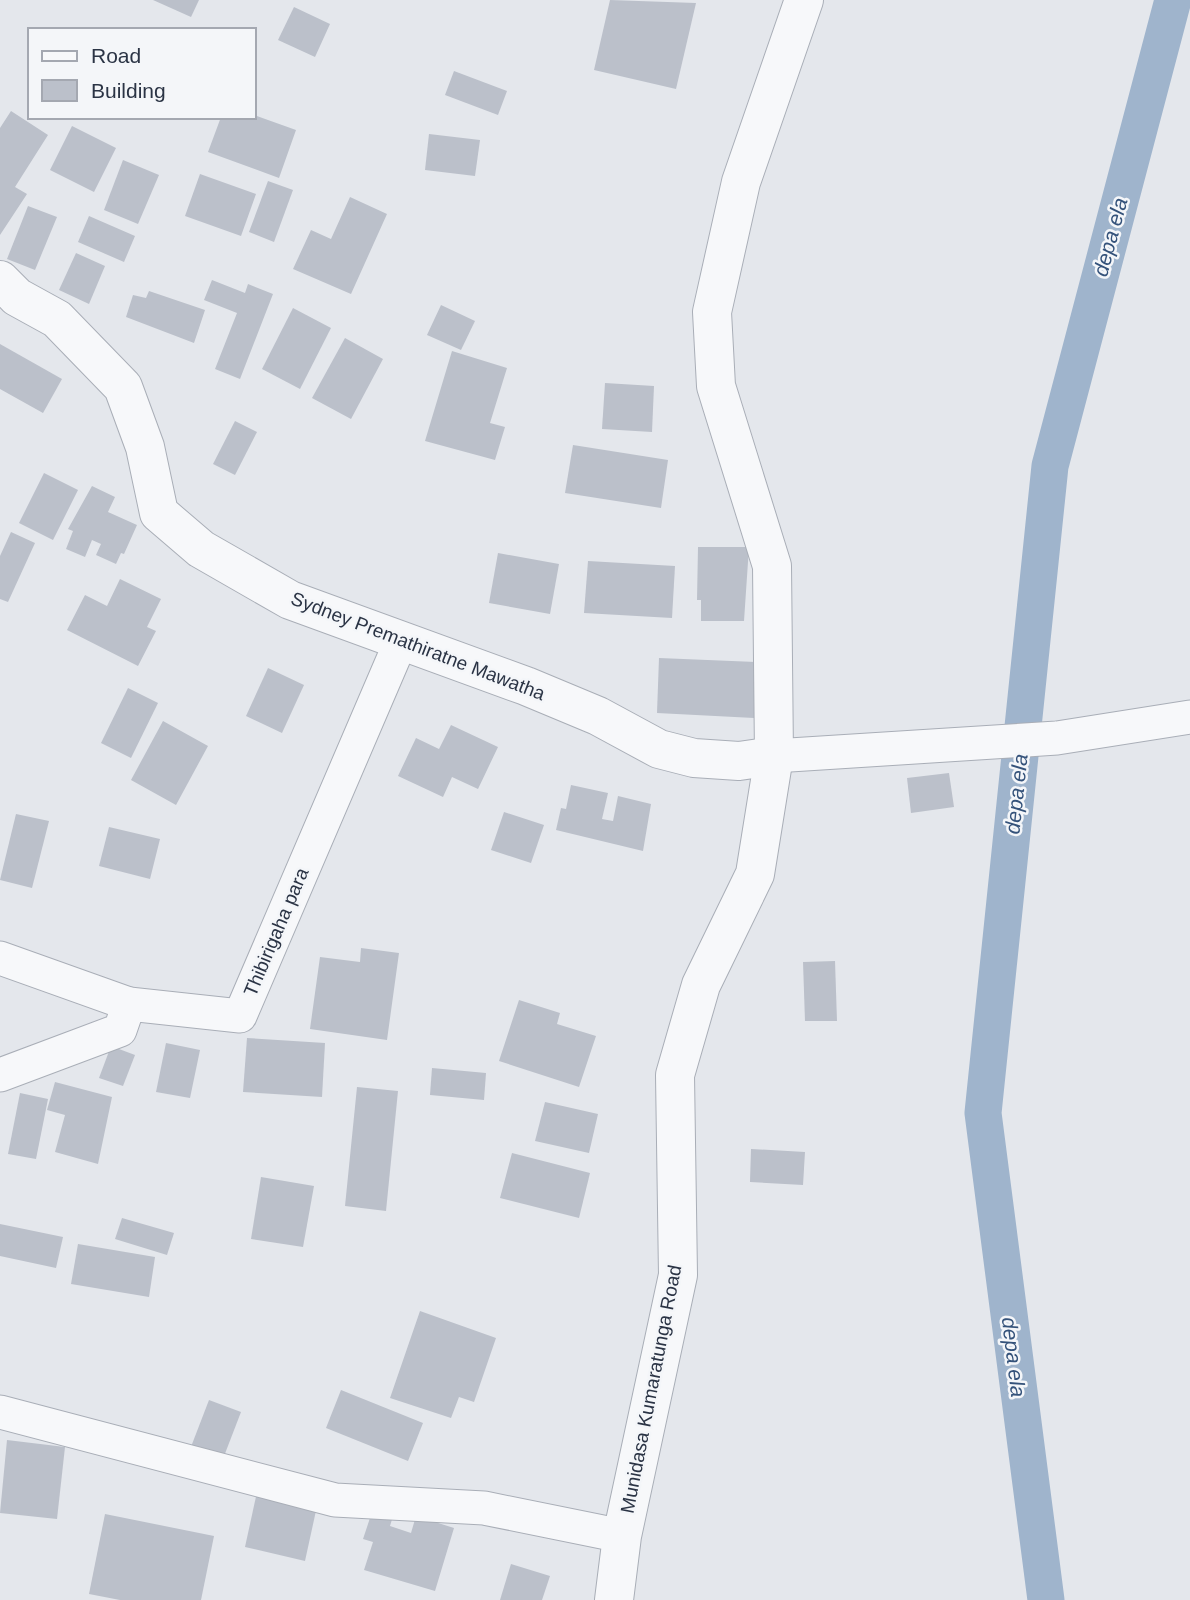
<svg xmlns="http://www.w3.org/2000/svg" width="1190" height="1600" viewBox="0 0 1190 1600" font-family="Arial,sans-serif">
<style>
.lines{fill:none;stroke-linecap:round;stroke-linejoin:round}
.canal{stroke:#9fb4cc;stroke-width:37}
.building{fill:#bbc0ca}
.minor-casing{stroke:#a9aeb7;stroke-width:35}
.tertiary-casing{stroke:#a9aeb7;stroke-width:40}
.minor{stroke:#f7f8fa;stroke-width:33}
.tertiary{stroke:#f7f8fa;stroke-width:38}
.labels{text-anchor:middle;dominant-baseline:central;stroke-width:5;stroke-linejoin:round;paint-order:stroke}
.street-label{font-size:19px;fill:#2b3445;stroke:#f4f6f9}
.water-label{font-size:21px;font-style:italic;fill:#34527a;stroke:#f4f6f9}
</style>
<rect width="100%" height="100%" fill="#e4e7ec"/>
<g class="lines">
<!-- canal -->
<polyline class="canal" points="1046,1600 983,1113 1050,466 1173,0"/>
</g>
<!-- building -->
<g class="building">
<polygon points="153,0 199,0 191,17"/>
<polygon points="610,0 696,3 676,89 594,70"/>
<polygon points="294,7 330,24 315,57 278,40"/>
<polygon points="454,71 507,91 498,115 445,95"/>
<polygon points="11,111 48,135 15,187 27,194 0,235 0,128"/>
<polygon points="254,115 296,130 279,178 208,152 221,117 254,117"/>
<polygon points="72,126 116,148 94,192 50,170"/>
<polygon points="429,134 480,140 475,176 425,170"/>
<polygon points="123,160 159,175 138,224 104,210"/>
<polygon points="200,174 256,194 241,236 185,216"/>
<polygon points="268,181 293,190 274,242 249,232"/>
<polygon points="350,197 387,214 351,294 293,269 311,230 331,239"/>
<polygon points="28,206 57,217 35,270 7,259"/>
<polygon points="89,216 135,236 124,262 78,242"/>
<polygon points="76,253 105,266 89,304 59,290"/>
<polygon points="212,280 245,293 248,284 273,294 240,379 215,369 237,313 204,300"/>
<polygon points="149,291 205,310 194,343 126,317 133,295 146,298"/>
<polygon points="441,305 475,321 461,350 427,335"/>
<polygon points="293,308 331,328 300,389 262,369"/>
<polygon points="345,338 383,359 351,419 312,398"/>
<polygon points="0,344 62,379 43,413 0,389"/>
<polygon points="452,351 507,368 490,423 505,427 495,460 425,441"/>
<polygon points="605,383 654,386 652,432 602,429"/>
<polygon points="235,421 257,432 235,475 213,464"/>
<polygon points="573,445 668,460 661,508 565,493"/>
<polygon points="44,473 78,490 53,540 19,523"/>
<polygon points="92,486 115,497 108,512 137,525 124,554 121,553 116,564 96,555 101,544 92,540 85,557 66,549 73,531 68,529"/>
<polygon points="11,532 35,543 8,602 0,599 0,556"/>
<polygon points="698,547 749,547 744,621 701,621 701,600 697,600"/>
<polygon points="498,553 559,564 550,614 489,603"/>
<polygon points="588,561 675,566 672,618 584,613"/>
<polygon points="120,579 161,599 147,627 156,631 138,666 67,630 85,595 107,606"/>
<polygon points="659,658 756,662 754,718 657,713"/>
<polygon points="268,668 304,685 282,733 246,716"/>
<polygon points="128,688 158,703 131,758 101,743"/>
<polygon points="163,721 208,746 176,805 131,780"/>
<polygon points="451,725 498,747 478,789 452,777 443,797 398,776 416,738 439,749"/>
<polygon points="949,773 954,807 911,813 907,778"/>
<polygon points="571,785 608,793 602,819 613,821 618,796 651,804 643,851 556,830 561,808 566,809"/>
<polygon points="504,812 544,825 531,863 491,850"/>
<polygon points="16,814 49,821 32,888 0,880"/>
<polygon points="109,827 160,839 150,879 99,866"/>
<polygon points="361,948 399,953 387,1040 310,1029 320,957 360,962"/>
<polygon points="835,961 837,1021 805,1021 803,962"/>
<polygon points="519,1000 560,1013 557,1024 596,1036 579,1087 499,1061"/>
<polygon points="247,1038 325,1043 322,1097 243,1092"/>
<polygon points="166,1043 200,1050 190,1098 156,1092"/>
<polygon points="111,1046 135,1055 123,1086 99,1078"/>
<polygon points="432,1068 486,1073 484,1100 430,1095"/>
<polygon points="55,1082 112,1097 98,1164 55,1152 65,1115 47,1110"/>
<polygon points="357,1087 398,1091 386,1211 345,1206"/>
<polygon points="20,1093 48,1099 36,1159 8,1154"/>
<polygon points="545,1102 598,1114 589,1153 535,1141"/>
<polygon points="751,1149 805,1152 803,1185 750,1182"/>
<polygon points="512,1153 590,1173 579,1218 500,1198"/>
<polygon points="261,1177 314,1186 303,1247 251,1239"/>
<polygon points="122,1218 174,1233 167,1255 115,1239"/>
<polygon points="0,1224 63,1237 56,1268 0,1256"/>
<polygon points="78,1244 155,1257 149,1297 71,1284"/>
<polygon points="420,1311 496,1338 474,1402 459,1397 451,1418 390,1398"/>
<polygon points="341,1390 423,1423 408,1461 326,1428"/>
<polygon points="209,1400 241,1412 221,1464 189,1452"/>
<polygon points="7,1440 65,1447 57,1519 0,1513"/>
<polygon points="257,1492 317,1506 305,1561 245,1547"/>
<polygon points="373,1509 393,1516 390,1526 411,1533 416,1516 454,1528 435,1591 364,1570 373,1542 363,1539"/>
<polygon points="105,1514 214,1536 201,1600 120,1600 89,1594"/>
<polygon points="511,1564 550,1576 542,1600 500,1600"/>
</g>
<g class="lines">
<defs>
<g id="minor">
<polyline points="774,756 1057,738 1190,717"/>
<polyline points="0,958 129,1004"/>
<polyline points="0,1075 120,1030 129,1004 240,1016 401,641"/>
<polyline points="0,1412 335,1500 484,1508 622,1536"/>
</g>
<g id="tertiary">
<polyline points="0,280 17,297 57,319 123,387 145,447 159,513 201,549 290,600 526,686 598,716 659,749 694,758 739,761 774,756"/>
<polyline points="614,1600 622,1536 678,1275 675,1075 701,985 755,874 774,756 772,566 716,386 712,312 741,182 804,0"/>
</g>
</defs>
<!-- minor casing -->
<use href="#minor" class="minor-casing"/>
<!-- tertiary casing -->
<use href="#tertiary" class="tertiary-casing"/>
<!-- minor -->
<use href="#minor" class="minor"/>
<!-- tertiary -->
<use href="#tertiary" class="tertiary"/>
</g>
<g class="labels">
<!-- street labels -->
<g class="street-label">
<text transform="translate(418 646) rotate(21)">Sydney Premathiratne Mawatha</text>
<text transform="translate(276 932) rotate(-67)">Thibirigaha para</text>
<text transform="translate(651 1389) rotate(-79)">Munidasa Kumaratunga Road</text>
</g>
<!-- water labels -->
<g class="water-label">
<text transform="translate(1110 237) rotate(-75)">depa ela</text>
<text transform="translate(1016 794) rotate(-84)">depa ela</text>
<text transform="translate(1014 1357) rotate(83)">depa ela</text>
</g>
</g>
<!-- legend -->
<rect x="28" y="28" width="228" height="91" fill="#f4f6f9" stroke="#a4a8b1" stroke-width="2"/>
<rect x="42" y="51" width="35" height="10" fill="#f7f8fa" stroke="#a4a8b1" stroke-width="2"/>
<text x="91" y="63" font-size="21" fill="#2b3445">Road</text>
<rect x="42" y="80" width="35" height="21" fill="#bbc0ca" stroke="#a4a8b1" stroke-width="2"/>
<text x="91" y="98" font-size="21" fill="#2b3445">Building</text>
</svg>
